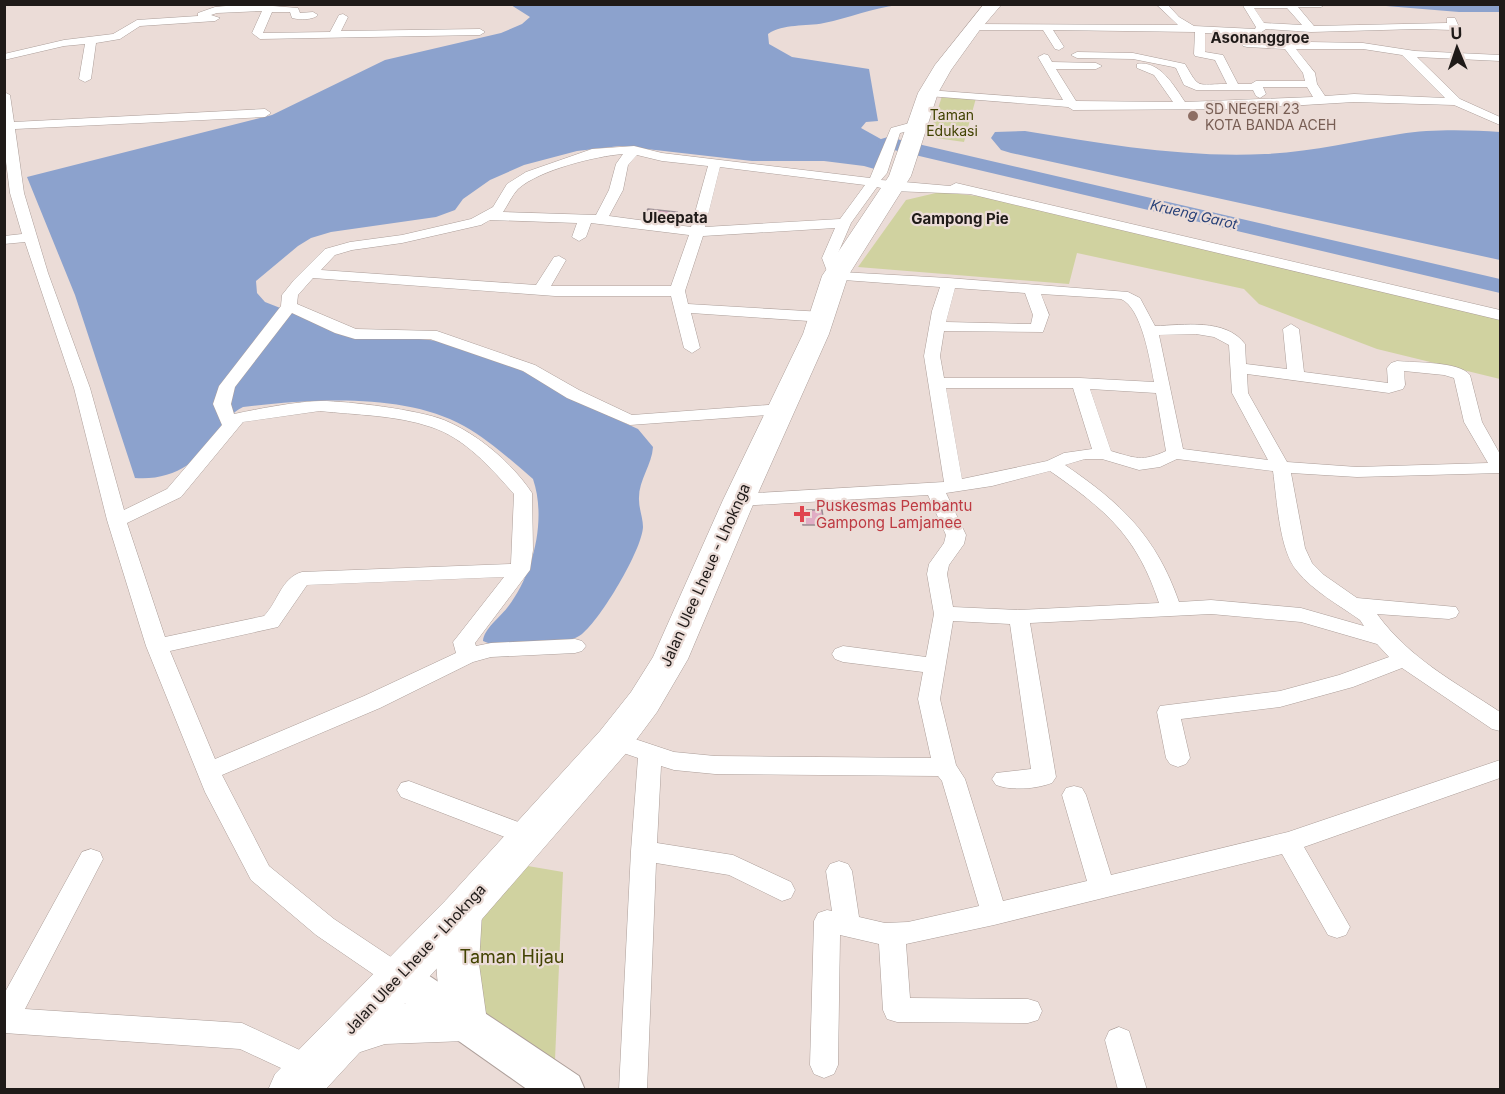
<svg xmlns="http://www.w3.org/2000/svg" width="1505" height="1094" viewBox="0 0 1505 1094" font-family="Inter,sans-serif">
<style>
.green{fill:#d0d2a0}
.water{fill:#8ca2cd}
.lines{fill:none;stroke-linecap:round;stroke-linejoin:round}
.river{fill:#8ca2cd;fill-rule:evenodd}
.building{fill:#e0acc4;stroke:#9a8d93;stroke-width:1.5}
.minor-casing{stroke:#ac9e99;stroke-width:1}
.secondary-casing{stroke:#ac9e99;stroke-width:2}
.primary-casing{stroke:#ac9e99;stroke-width:1}
.trunk-casing{stroke:#ac9e99;stroke-width:1}
.minor{fill:#fff;fill-rule:evenodd}
.secondary{fill:#fff;fill-rule:evenodd}
.primary{fill:#fff;fill-rule:evenodd}
.trunk{fill:#fff;fill-rule:evenodd}
.education-dot{fill:#8d6e63;stroke:#ebdcd7;stroke-width:2}
.health-dot{fill:#e0444e;stroke:#ebdcd7;stroke-width:2}
.labels{text-anchor:middle;dominant-baseline:central;stroke-width:4.5;stroke-linejoin:round;paint-order:stroke}
.far-education-label{font-size:14px;fill:#785e54;stroke:#ebdcd7;text-anchor:start}
.far-park-label{font-size:14px;fill:#424302;stroke:#ebdcd7}
.far-water-label{font-size:14px;font-style:italic;fill:#294279;stroke:#ebdcd7}
.far-quarter-label{font-size:15px;font-weight:bold;fill:#1f1a18;stroke:#ebdcd7}
.health-label{font-size:15px;fill:#be3a42;stroke:#ebdcd7;text-anchor:start}
.street-label{font-size:15px;fill:#1f1a18;stroke:#ebdcd7}
.near-park-label{font-size:18px;fill:#424302;stroke:#ebdcd7}
</style>
<rect width="100%" height="100%" fill="#ebdcd7"/>
<!-- green -->
<g class="green">
<polygon points="942,96 976,98 964,142 929,137"/>
<polygon points="940,192 986,197 1500,318 1500,379 1377,349 1259,304 1244,289 1077,253 1069,284 858,267 906,200"/>
<polygon points="516,864 563,872 555,1060 474,1005 466,940"/>
</g>
<!-- water -->
<g class="water">
<path d="M511,5H898C872,8 849,18 824,23C805,27 784,23 768,34L769,44L792,57L869,69L878,121L866,122L861,128L888,143L878,170L864,166L824,161H752L620,146L577,151L524,165L490,180L463,199L455,210L436,217L331,232L311,238L298,246L256,281L257,293L265,302L339,331L439,341L507,363L603,413L638,429L653,447C652,465 638,481 639,500C639,509 643,518 643,527C642,550 601,619 582,634C569,644 548,642 533,644C515,645 499,649 483,641C484,629 499,618 507,608C533,575 547,520 533,479C512,461 489,440 464,426C404,392 309,399 243,407C231,413 229,419 222,430C200,461 174,481 135,478L75,295L27,177L272,115L385,60L501,33L522,24L530,17Z"/>
<polygon points="1374,5 1500,5 1500,12 1459,12"/>
<path d="M1025,131C1104,144 1185,158 1265,154C1311,152 1356,141 1400,134C1431,129 1470,130 1500,132V260L1011,153L1001,150L991,138L995,132Z"/>
</g>
<g class="lines">
<!-- river -->
<polygon class="river" points="888,137 1500,279 1500,293 881,147 878,143 881,139"/>
</g>
<!-- building -->
<g class="building">
<polygon points="648,209 677,212 671,222 642,218"/>
<polygon points="801,510 822,510 824,525 803,525"/>
</g>
<g class="lines">
<defs>
<g id="minor">
<path d="M248,4L298,8L300,13L313,12L318,15C313,20 300,20 292,18L290,12H272L263,33L330,32L339,15L343,14L348,17L341,31L480,29L485,32L480,35L260,39L252,33L262,11L217,13L211,15L220,18L215,21L140,26L120,39L96,43L91,79L85,82L79,79L85,44L64,46L4,60V54L64,40L113,34L137,20L198,16V13L215,7Z"/>
<path d="M1156,4H1167L1179,17L1194,26L1255,29L1256,27L1242,4H1326L1321,7H1298L1314,26L1447,23V18H1455L1459,27L1454,30L1418,29L1311,32L1266,29L1257,35H1245L1250,41L1363,43L1415,51L1500,55V61L1417,57L1460,99L1500,117V125L1454,105L1354,102L1239,109L1073,110L1068,107L928,96L922,93L928,90L1063,100L1038,57L1044,54L1048,55L1052,62L1096,63L1102,66L1096,69H1056L1076,101L1173,102L1154,75L1137,68V64C1160,60 1174,86 1185,102L1313,97L1307,87H1263L1266,94L1260,98L1256,96L1253,90H1196L1184,85L1176,68L1173,67L1133,59L1077,58L1071,55L1077,52L1133,53L1185,64C1200,90 1196,84 1227,84L1215,60L1195,56L1194,54L1195,32L1053,30L1064,47L1059,50L1055,49L1043,30H973L968,27L973,24L1178,25ZM1254,8H1287L1302,25L1264,23ZM1205,33L1233,34L1243,46L1247,47L1285,49L1303,73L1305,81H1256L1251,84H1238L1223,55L1205,52ZM1296,49H1363L1402,55L1445,98L1354,94L1325,96L1317,84L1315,73Z"/>
<path d="M4,92L10,95L14,122L265,109L271,113L265,117L15,129L24,193L48,273L90,388L124,510L167,489L222,425L213,404L219,386L281,306L282,295L294,280L325,249L350,242L402,235L471,219L493,207L507,184L526,172L592,149L634,146L662,153L870,178L891,128L917,121L923,125L921,128L900,133L887,173L881,180L950,186L956,183L1500,310V320L970,194L893,191L877,187L851,223L836,258L841,272L948,278L1128,292L1140,298L1155,326C1183,325 1226,318 1245,344L1246,364L1287,369L1283,329L1291,324L1299,329L1304,372L1388,383L1387,368L1391,363L1397,361C1415,363 1459,361 1470,375L1482,422L1500,454V473L1357,477L1291,473L1305,548L1312,563L1324,575L1357,598L1456,607L1459,612L1456,617L1449,619L1377,614C1410,659 1455,682 1500,712V731L1492,729L1402,668L1353,687L1280,707L1181,719L1190,758L1186,764L1178,767L1170,764L1166,758L1157,712L1160,706L1280,691L1339,675L1389,657L1377,644L1301,622L1211,614L1030,623L1056,777L1052,783C1036,789 1012,791 996,785L992,779L996,773L1031,769L1010,624L953,621L940,699L956,765L965,779L1003,901L1087,881L1062,795L1066,788L1074,786L1082,788L1086,795L1111,875L1288,832L1500,760V778L1304,847L1350,927L1346,935L1337,938L1328,935L1282,854L994,925L906,944L910,998L1028,999L1038,1002L1042,1011L1038,1020L1028,1023L897,1022L887,1019L883,1010L879,944L840,935L838,1065L834,1074L824,1078L814,1074L810,1065L814,921L818,913L827,910L832,911L826,871L830,864L839,861L848,864L852,871L859,917L885,923L908,922L979,906L942,781L938,776L715,774L674,770L661,766L657,843L733,855L791,882L795,890L791,898L782,901L729,875L656,863L647,1090H619L631,851L638,758L606,747L603,741L606,735L614,732L674,752L715,756L931,758L918,699L923,672L843,662L835,659L832,654L835,649L843,646L926,657L934,614L927,574L929,564L944,543L946,535L928,495L739,506L732,504L730,500L732,496L739,494L944,482L924,356L932,311L940,287L830,279L822,258L835,228L703,236L685,291L688,304L823,312L831,317L823,322L691,313L700,348L692,353L684,348L671,296H555L313,278L298,295L297,304L356,329L437,331L535,365L579,390L632,415L781,404L787,405L790,409L787,413L781,414L630,425L567,398L523,371L430,339H355L335,333L292,313L235,387L231,404L234,414C257,409 299,401 321,401C349,401 419,410 444,420C478,434 512,463 532,493L533,550L530,570L475,643L476,646L491,643L575,639L582,641L586,646L582,651L575,653L491,657L473,662L380,708L222,775L269,866L334,919L409,969L412,977L409,985L399,989L389,985L316,935L251,880L205,792L146,646L107,520L74,388L25,242L4,244V236L22,234L10,193L4,146ZM623,154L616,164L609,190L596,215L503,212C508,205 512,195 518,189C539,170 596,156 623,154ZM637,155L662,161L708,166L691,227L609,216L623,190L628,165ZM720,167L865,185L840,219L705,227ZM490,220L577,223L572,237L579,241L586,237L591,223L689,235L671,286H551L566,260L559,256L554,257L536,285L321,270L335,255L352,250L402,243L481,225ZM955,288L1025,293L1033,315L1031,324L946,322ZM1041,294L1121,299C1142,308 1150,361 1154,382L1080,378H944L940,356L944,331L1043,332L1049,315ZM1196,334L1214,337L1229,345L1232,393L1268,460L1183,449L1159,335ZM1404,371L1444,375L1454,378L1464,422L1488,463L1357,467L1287,462L1248,393L1247,374L1389,393L1403,389L1405,385ZM946,388H1073L1092,449L1064,453L1047,461L962,479ZM1090,389L1156,393L1166,451C1142,462 1135,458 1111,451ZM320,411C356,415 396,415 431,427C465,438 491,468 514,494L511,564L302,572C281,578 278,602 264,616L165,637L127,523L181,497L243,422ZM1085,459H1102L1139,470L1160,467L1177,459L1273,471C1277,499 1279,550 1297,571C1313,591 1339,605 1360,620L1364,626L1301,608L1211,600L1179,602C1156,536 1121,503 1065,465ZM1050,471C1106,510 1137,536 1159,603L1019,610L953,607L947,574L949,565L964,544L966,535L946,493L992,486ZM504,577L457,637L453,642L456,653L364,696L215,759L170,651L278,627L307,585Z"/>
<polygon points="409,781 537,829 540,836 537,843 528,846 401,797 397,790 401,783"/>
<polygon points="91,849 100,852 103,859 25,1009 242,1023 321,1060 325,1069 321,1078 311,1082 240,1049 4,1033 4,994 82,852"/>
<polygon points="1119,1027 1129,1031 1147,1090 1118,1090 1105,1040 1109,1031"/>
</g>
<polygon id="secondary" points="399,960 413,965 579,1076 585,1090 528,1090 385,989 379,977 385,965"/>
<path id="primary" d="M461,895L476,900L482,913L479,964L487,1021L481,1035L465,1041L385,1044L345,1057L329,1051L322,1036L329,1021L385,1004L440,1002C436,969 431,931 446,900Z"/>
<polygon id="trunk" points="984,4 1002,4 979,31 951,70 938,93 911,176 848,276 829,334 755,500 688,659 657,712 628,751 476,926 325,1090 268,1090 275,1074 446,900 600,731 631,692 653,657 723,500 803,334 822,276 889,176 918,93 935,65"/>
</defs>
<!-- minor casing -->
<use href="#minor" class="minor-casing"/>
<!-- secondary casing -->
<use href="#secondary" class="secondary-casing"/>
<!-- primary casing -->
<use href="#primary" class="primary-casing"/>
<!-- trunk casing -->
<use href="#trunk" class="trunk-casing"/>
<!-- minor -->
<use href="#minor" class="minor"/>
<!-- secondary -->
<use href="#secondary" class="secondary"/>
<!-- primary -->
<use href="#primary" class="primary"/>
<!-- trunk -->
<use href="#trunk" class="trunk"/>
</g>
<!-- markers -->
<circle class="education-dot" cx="1193" cy="116" r="6"/>
<path class="health-dot" d="M799 505h6v6h6v6h-6v6h-6v-6h-6v-6h6z"/>
<g class="labels">
<!-- far-education labels -->
<g class="far-education-label">
<text x="1205" y="108">SD NEGERI 23<tspan x="1205" dy="16">KOTA BANDA ACEH</tspan></text>
</g>
<!-- far-park labels -->
<g class="far-park-label">
<text x="952" y="114">Taman<tspan x="952" dy="16">Edukasi</tspan></text>
</g>
<!-- far-water labels -->
<g class="far-water-label">
<text transform="translate(1194 214) rotate(13)">Krueng Garot</text>
</g>
<!-- far-quarter labels -->
<g class="far-quarter-label">
<text x="1260" y="37">Asonanggroe</text>
<text x="675" y="217">Uleepata</text>
<text x="960" y="218">Gampong Pie</text>
</g>
<!-- health labels -->
<g class="health-label">
<text x="816" y="505">Puskesmas Pembantu<tspan x="816" dy="17">Gampong Lamjamee</tspan></text>
</g>
<!-- street labels -->
<g class="street-label">
<text transform="translate(705 575) rotate(-66)">Jalan Ulee Lheue - Lhoknga</text>
<text transform="translate(415 959) rotate(-47)">Jalan Ulee Lheue - Lhoknga</text>
</g>
<!-- near-park labels -->
<g class="near-park-label">
<text x="512" y="956">Taman Hijau</text>
</g>
</g>
<!-- border -->
<rect width="1505" height="1094" fill="none" stroke="#1f1a18" stroke-width="12"/>
<!-- north arrow -->
<g transform="translate(1457 48) rotate(358)" stroke="#ebdcd7" stroke-width="4.5" paint-order="stroke">
<path d="M0-4.5L10 22L0 15L-10 22Z" fill="#1f1a18"/>
<text y="-9" font-size="16" font-weight="bold" text-anchor="middle" fill="#1f1a18">U</text>
</g>
</svg>
